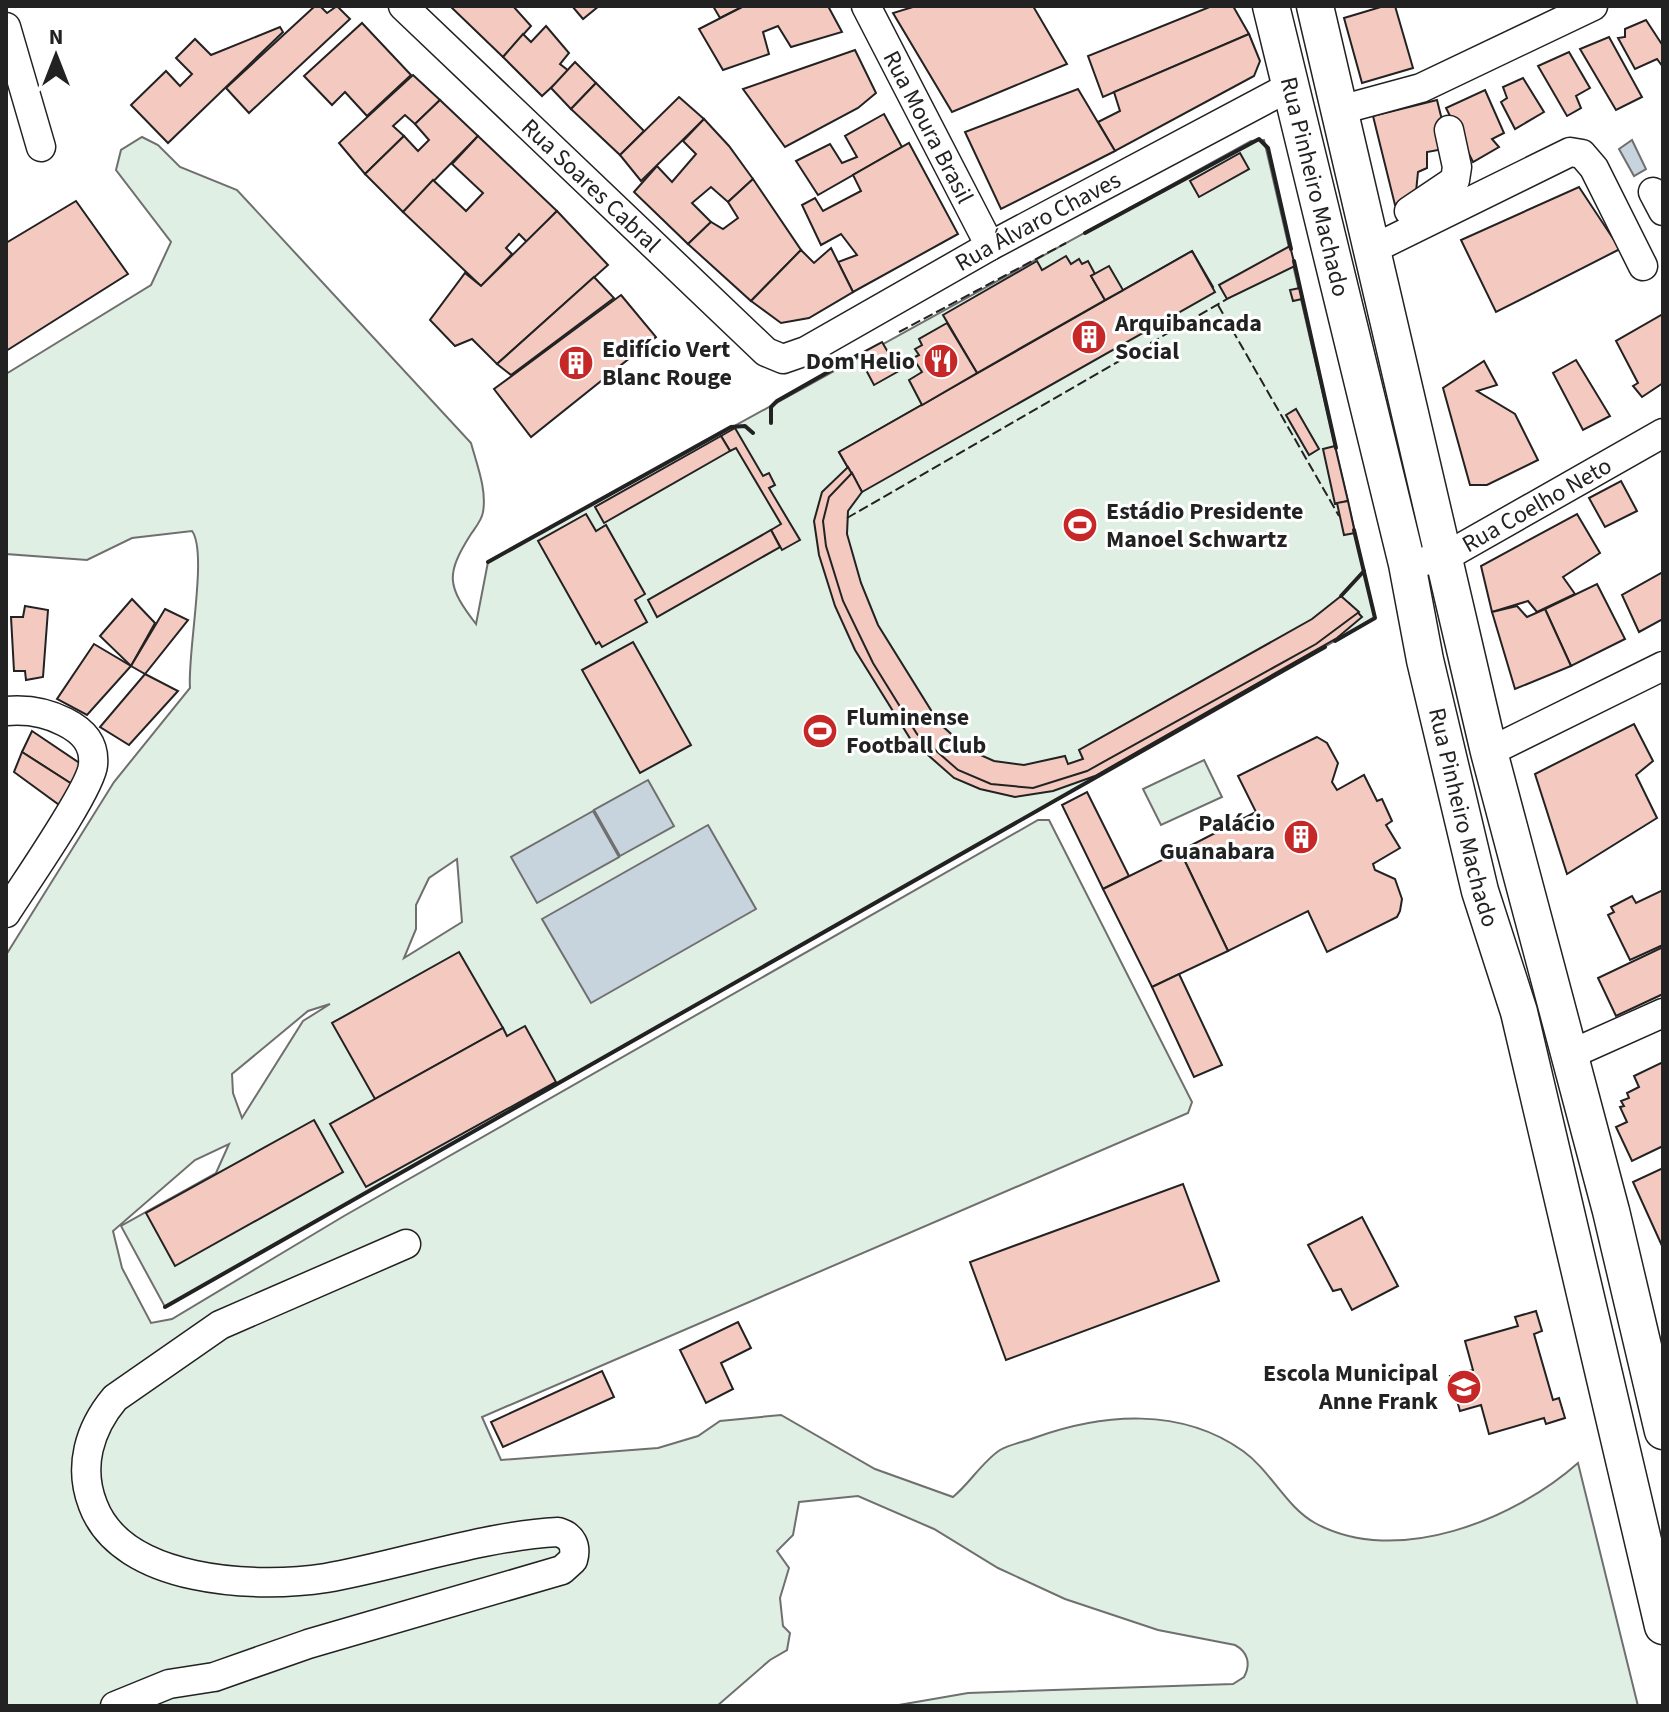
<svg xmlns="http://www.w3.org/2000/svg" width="1669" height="1712" viewBox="0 0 1669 1712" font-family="'Source Sans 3',sans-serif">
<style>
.green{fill:#e0efe3;stroke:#6f6f6f;stroke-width:2;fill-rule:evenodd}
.water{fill:#c7d3dd;stroke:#6f6f6f;stroke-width:2}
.building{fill:#f3c9c0;stroke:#222;stroke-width:2}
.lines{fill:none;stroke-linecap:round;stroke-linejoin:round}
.minor-casing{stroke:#222;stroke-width:31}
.major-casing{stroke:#222;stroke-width:39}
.minor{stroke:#fff;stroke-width:28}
.major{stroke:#fff;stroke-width:36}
.fence{stroke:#222;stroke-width:2;stroke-dasharray:10 4;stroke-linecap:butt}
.wall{stroke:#222;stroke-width:4}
.labels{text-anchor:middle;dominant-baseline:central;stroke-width:6;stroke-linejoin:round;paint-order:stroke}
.street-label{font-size:24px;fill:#222;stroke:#fff}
.poi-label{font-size:24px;font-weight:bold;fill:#222;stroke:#fff;text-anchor:start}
</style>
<rect width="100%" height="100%" fill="#fff"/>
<!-- green -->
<g class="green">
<path d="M142,137L158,145L180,167L237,190L471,443C477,465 487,490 483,512C482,520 475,528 471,534C445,575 447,586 476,624L488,562L1251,141L1264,140L1375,618L165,1307L121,1226L216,1173L229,1144L195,1160L113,1231L122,1268L151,1323L172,1319L344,1216L1038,820H1049L1192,1102L1188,1113L482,1417L501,1460L658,1448L698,1436L720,1421L781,1415L875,1469L953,1497C969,1484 983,1461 1000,1450C1010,1444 1024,1442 1034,1438C1103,1413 1181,1407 1243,1451C1271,1471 1285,1506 1315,1523C1397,1568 1515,1519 1578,1463L1638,1706H893L968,1693L1233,1684L1244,1677C1251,1664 1248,1652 1235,1645L1158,1630L1065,1599L998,1568L934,1529L858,1496L799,1502L793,1535L777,1551L789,1568L780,1598L783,1626L790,1633L787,1650L770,1660L717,1706H6V955L114,782L190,688C187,654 208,552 192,531L132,538L87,560L6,554V374L151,285L171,242L116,170L121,150ZM457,859L462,922L404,958L416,929V905L429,878ZM330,1004L303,1021L242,1118L233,1093L232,1074L308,1011Z"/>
<polygon points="1204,760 1222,797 1161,825 1143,789"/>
</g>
<!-- water -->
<g class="water">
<polygon points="1632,140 1646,169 1634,176 1619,149"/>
<polygon points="648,780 674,826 620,856 594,810"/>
<polygon points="593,811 619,857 537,903 511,857"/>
<polygon points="708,825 756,909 591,1003 542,919"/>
</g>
<!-- building -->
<g class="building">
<polygon points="315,6 320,6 327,13 337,6 350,19 249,113 226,88"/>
<polygon points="450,6 513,6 531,26 503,57"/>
<polygon points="572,6 599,6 583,19"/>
<polygon points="713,6 744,6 720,18"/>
<polygon points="744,6 828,6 842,32 791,47 778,26 763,32 769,54 723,70 699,29"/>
<polygon points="916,6 1033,6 1067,64 952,112 893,13"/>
<polygon points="1212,6 1233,6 1249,34 1103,97 1088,56"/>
<polygon points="1384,6 1395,6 1413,68 1362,83 1344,18"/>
<polygon points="1646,20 1663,46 1663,67 1657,59 1635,69 1618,38 1625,37 1625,29"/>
<polygon points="362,23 411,75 367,116 345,92 332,105 304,76"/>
<polygon points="546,26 569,53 560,64 569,71 542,96 503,57 523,34 531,42"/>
<polygon points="280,27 283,32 168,143 131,105 166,71 180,86 192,74 176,58 195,39 211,55"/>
<polygon points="1249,34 1260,61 1254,76 1115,151 1098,122 1120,111 1114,92"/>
<polygon points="1609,37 1642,97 1616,110 1580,49"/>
<polygon points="855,50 876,93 858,108 785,147 743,89"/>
<polygon points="1569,52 1590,88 1576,96 1581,108 1567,116 1538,66"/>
<polygon points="575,62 596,83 571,109 551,88"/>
<polygon points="413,75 440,100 415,124 405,115 393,126 404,136 365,174 339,143"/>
<polygon points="1523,78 1544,112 1515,129 1501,102 1507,98 1503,87"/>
<polygon points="596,83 644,131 620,155 571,109"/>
<polygon points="1078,89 1115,151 1001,209 965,132"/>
<polygon points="1485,90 1504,133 1492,139 1499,147 1473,162 1446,108"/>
<polygon points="679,97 704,119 641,181 620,155"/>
<polygon points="440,100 478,136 403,212 365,174 404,136 418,151 429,140 415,124"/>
<polygon points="1437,100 1449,148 1427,152 1427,168 1418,172 1415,202 1395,205 1373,116"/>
<polygon points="884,114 902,147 818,195 796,161 830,144 842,163 857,157 845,136"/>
<polygon points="704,119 729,146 753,179 728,202 711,187 692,203 711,222 688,244 634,192 657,166 672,182 696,154 683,141"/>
<polygon points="478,136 557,211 527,242 519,234 506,248 512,254 481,286 403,212 433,180 466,211 483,193 452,164"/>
<polygon points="909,143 958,234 853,292 838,262 857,255 841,234 821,245 802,205 815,198 823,211 861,191 853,175"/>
<polygon points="1240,153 1249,169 1199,197 1190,181"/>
<polygon points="753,179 801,250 751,301 688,244 711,222 723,229 738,218 728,202"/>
<polygon points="1579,187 1620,249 1496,312 1461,240"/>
<polygon points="76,201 128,274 6,351 6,243"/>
<polygon points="557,211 608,265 497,364 472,339 455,346 430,320 465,273 481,286"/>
<polygon points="1290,246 1295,266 1227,299 1219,285"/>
<polygon points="831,248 853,292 809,318 781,323 751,301 801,250 814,263"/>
<polygon points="1192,251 1213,287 860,488 839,452"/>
<polygon points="1192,251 1215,292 862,492 839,452"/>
<polygon points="1066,256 1071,264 1079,259 1082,264 1088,261 1095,274 1091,276 1105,300 977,373 943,315 1037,261 1042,270"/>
<polygon points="1109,266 1123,290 1105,300 1091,276"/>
<polygon points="594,277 614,298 511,375 497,364"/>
<polygon points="1300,288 1302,299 1293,301 1290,290"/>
<polygon points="621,295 656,337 531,437 494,389"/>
<polygon points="1663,314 1663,383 1642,397 1633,386 1638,383 1616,341"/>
<polygon points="947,323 977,373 922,405 909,380 922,372 913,358 919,355 915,349 922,345 919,339"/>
<polygon points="882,342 899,371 874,385 858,355"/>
<polygon points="1576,360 1610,416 1583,430 1553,373"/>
<polygon points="1484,361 1497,385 1477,391 1515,414 1538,460 1487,485 1470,485 1443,388"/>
<polygon points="1296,409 1319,449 1309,455 1286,415"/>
<polygon points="735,428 763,476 769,473 775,485 769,488 800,540 782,550 771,530 781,524 736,448 730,451 721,436"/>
<polygon points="721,436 730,451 604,523 595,507"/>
<polygon points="1335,446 1348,501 1335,504 1323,449"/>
<polygon points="848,467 857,483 837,506 835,533 852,593 876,645 910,704 934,735 959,757 1001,775 1040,775 1092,756 1309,633 1349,603 1362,617 1337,638 1095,776 1053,791 1015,797 980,789 954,778 911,740 855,650 835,606 819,555 814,521 822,492"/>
<polygon points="852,473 862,492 848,511 847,534 861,583 878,625 939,723 969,750 994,761 1024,765 1065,756 1068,764 1083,759 1079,750 1312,619 1341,596 1359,612 1316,644 1087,771 1033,788 991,784 958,770 917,734 873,663 843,601 826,546 823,521 829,497"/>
<polygon points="1621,481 1637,511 1605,527 1589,498"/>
<polygon points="1348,501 1355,533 1344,535 1337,503"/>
<polygon points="586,514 596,531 606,525 645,594 635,600 647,622 602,647 599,642 596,644 538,541"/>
<polygon points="1577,514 1600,553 1563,577 1575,594 1537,612 1528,601 1492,612 1481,566"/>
<polygon points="771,530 780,547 657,617 648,600"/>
<polygon points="1663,572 1663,619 1639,632 1622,595"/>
<polygon points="1597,584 1625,639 1571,666 1545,609"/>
<polygon points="132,599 155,623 131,666 100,636"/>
<polygon points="25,606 48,610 43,677 26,680 25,671 14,671 11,617 23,617"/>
<polygon points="1517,606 1527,617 1545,609 1571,666 1515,689 1492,612"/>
<polygon points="165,609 188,620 145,674 131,666"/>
<polygon points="633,642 691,745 640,773 582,670"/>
<polygon points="94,644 131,666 87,715 57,699"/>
<polygon points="145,674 178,691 129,745 100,727"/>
<polygon points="1634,724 1653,761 1636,775 1657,818 1567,874 1535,774"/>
<polygon points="32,731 84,766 75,786 22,752"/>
<polygon points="1317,737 1327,743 1338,763 1332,782 1337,790 1364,775 1377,801 1382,799 1392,821 1386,825 1400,848 1373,864 1375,870 1395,879 1402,899 1400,911 1397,917 1327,952 1308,911 1228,951 1180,851 1256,812 1238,776"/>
<polygon points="22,752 75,786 62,807 14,772"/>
<polygon points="1087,792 1129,876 1103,889 1062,805"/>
<polygon points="1180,851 1228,951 1152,987 1103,889"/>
<polygon points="1663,890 1663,945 1630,960 1608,915 1614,912 1611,907 1632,896 1636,903"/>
<polygon points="1663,947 1663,994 1616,1016 1598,978"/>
<polygon points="459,952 503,1028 375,1099 332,1023"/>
<polygon points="1179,974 1222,1065 1194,1077 1152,987"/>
<polygon points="525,1026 556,1082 366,1187 330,1124 503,1028 507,1036"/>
<polygon points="1663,1062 1663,1146 1632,1161 1616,1127 1627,1122 1620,1107 1624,1106 1621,1101 1629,1098 1627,1093 1639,1087 1634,1076"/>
<polygon points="314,1120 343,1172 175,1266 146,1213"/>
<polygon points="1663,1168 1663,1248 1633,1182"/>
<polygon points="1183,1184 1219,1281 1006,1360 970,1262"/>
<polygon points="1362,1217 1398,1286 1352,1310 1341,1289 1333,1291 1308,1245"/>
<polygon points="1536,1311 1542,1331 1534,1334 1553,1400 1559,1398 1565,1418 1546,1424 1544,1418 1489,1434 1481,1405 1460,1411 1450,1376 1473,1370 1465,1341 1518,1326 1515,1317"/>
<polygon points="738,1322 751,1348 721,1363 733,1389 706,1403 680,1350"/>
<polygon points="602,1371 614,1397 503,1447 491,1422"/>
</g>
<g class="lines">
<defs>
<g id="minor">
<path id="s1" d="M403,6L766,352L783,359L806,351L990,246L1293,85"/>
<path id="s2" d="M866,6L990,246"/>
<polyline points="6,27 41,147"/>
<polyline points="1340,110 1421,88 1593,6"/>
<polyline points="1653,192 1663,211"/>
<polyline points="1409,211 1455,180 1457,167 1449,130"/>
<polyline points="1373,249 1570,152 1582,154 1594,168 1643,266"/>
<path id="s3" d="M1425,561L1443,558L1663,433"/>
<path d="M6,711C28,709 46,712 65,722C83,731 95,744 93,765C91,789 23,886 6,913"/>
<polyline points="1489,752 1663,666"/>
<polyline points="1569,1055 1663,1013"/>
<path d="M115,1706L169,1684L214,1677L308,1644L562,1570L573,1560C577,1546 572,1536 558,1532C482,1536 400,1565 326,1578C256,1589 122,1583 93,1505C78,1467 89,1429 115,1398L220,1325L406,1244"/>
</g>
<g id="major">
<path id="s4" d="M1271,6L1407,564L1425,660L1480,891L1519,1012L1663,1626"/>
<polyline points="1315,6 1489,752 1611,1211 1663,1431"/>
</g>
</defs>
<!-- minor casing -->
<use href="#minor" class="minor-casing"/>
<!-- major casing -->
<use href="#major" class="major-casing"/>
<!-- minor -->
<use href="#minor" class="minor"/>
<!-- major -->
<use href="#major" class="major"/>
<!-- fence -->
<g class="fence">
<polyline points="1218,305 1339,516"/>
<polyline points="899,332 1066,243"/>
<polyline points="847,518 1227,299"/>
</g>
<!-- wall -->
<g class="wall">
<polyline points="1085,233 1259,139 1268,148 1291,249"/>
<polyline points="1294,261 1336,448"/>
<polyline points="771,423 771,407 777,401 858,355"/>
<polyline points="488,562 731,427 745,426 753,433"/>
<polyline points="1341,596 1364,571"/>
<polyline points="1335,641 1375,618 1354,530"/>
<polyline points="165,1307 1325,647"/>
</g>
</g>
<!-- icons -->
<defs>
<symbol id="building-disc" viewBox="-11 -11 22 22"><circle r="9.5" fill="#c62828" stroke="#fff"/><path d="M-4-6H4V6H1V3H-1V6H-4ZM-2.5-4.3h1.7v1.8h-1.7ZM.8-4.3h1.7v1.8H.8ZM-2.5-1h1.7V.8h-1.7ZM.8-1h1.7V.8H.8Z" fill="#fff"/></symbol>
<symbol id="restaurant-disc" viewBox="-11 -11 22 22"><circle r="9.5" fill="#c62828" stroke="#fff"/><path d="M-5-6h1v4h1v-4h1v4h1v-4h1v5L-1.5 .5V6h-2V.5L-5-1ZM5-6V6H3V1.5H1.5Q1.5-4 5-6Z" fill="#fff"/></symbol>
<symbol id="stadium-disc" viewBox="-11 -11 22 22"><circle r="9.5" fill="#c62828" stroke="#fff"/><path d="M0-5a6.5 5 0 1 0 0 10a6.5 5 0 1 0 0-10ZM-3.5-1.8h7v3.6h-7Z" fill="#fff"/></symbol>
<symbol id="school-disc" viewBox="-11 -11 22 22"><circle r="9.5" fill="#c62828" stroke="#fff"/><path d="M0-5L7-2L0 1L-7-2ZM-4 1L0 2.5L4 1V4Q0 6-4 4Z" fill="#fff"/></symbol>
</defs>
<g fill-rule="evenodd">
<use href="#building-disc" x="1069" y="317" width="40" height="40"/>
<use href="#restaurant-disc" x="921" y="341" width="40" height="40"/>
<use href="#building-disc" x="556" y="343" width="40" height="40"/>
<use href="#stadium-disc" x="1060" y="505" width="40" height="40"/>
<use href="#stadium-disc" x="800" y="711" width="40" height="40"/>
<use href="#building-disc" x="1281" y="817" width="40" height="40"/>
<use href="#school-disc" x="1444" y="1367" width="40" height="40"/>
</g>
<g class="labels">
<!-- street labels -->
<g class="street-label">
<text stroke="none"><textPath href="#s2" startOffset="136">Rua Moura Brasil</textPath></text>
<text stroke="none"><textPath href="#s1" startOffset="260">Rua Soares Cabral</textPath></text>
<text stroke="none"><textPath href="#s4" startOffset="186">Rua Pinheiro Machado</textPath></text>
<text stroke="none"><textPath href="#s1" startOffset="810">Rua Álvaro Chaves</textPath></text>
<text stroke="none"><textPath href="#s3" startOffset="126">Rua Coelho Neto</textPath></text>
<text stroke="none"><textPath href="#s4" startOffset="834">Rua Pinheiro Machado</textPath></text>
</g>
<!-- poi labels -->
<g class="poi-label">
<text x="1115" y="323">Arquibancada<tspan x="1115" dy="28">Social</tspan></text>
<text x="602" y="349">Edifício Vert<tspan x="602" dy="28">Blanc Rouge</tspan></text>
<text x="915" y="361" text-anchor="end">Dom Helio</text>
<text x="1106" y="511">Estádio Presidente<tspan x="1106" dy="28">Manoel Schwartz</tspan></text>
<text x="846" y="717">Fluminense<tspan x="846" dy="28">Football Club</tspan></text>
<text x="1275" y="823" text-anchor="end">Palácio<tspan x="1275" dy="28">Guanabara</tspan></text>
<text x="1438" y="1373" text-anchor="end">Escola Municipal<tspan x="1438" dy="28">Anne Frank</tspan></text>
</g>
</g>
<!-- border -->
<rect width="1669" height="1712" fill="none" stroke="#222222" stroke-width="16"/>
<!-- north arrow -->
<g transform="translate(56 56)" stroke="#ffffff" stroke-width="6" paint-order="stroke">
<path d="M0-6L14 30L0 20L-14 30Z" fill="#222222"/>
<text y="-12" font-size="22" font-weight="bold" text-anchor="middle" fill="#222222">N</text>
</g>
</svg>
